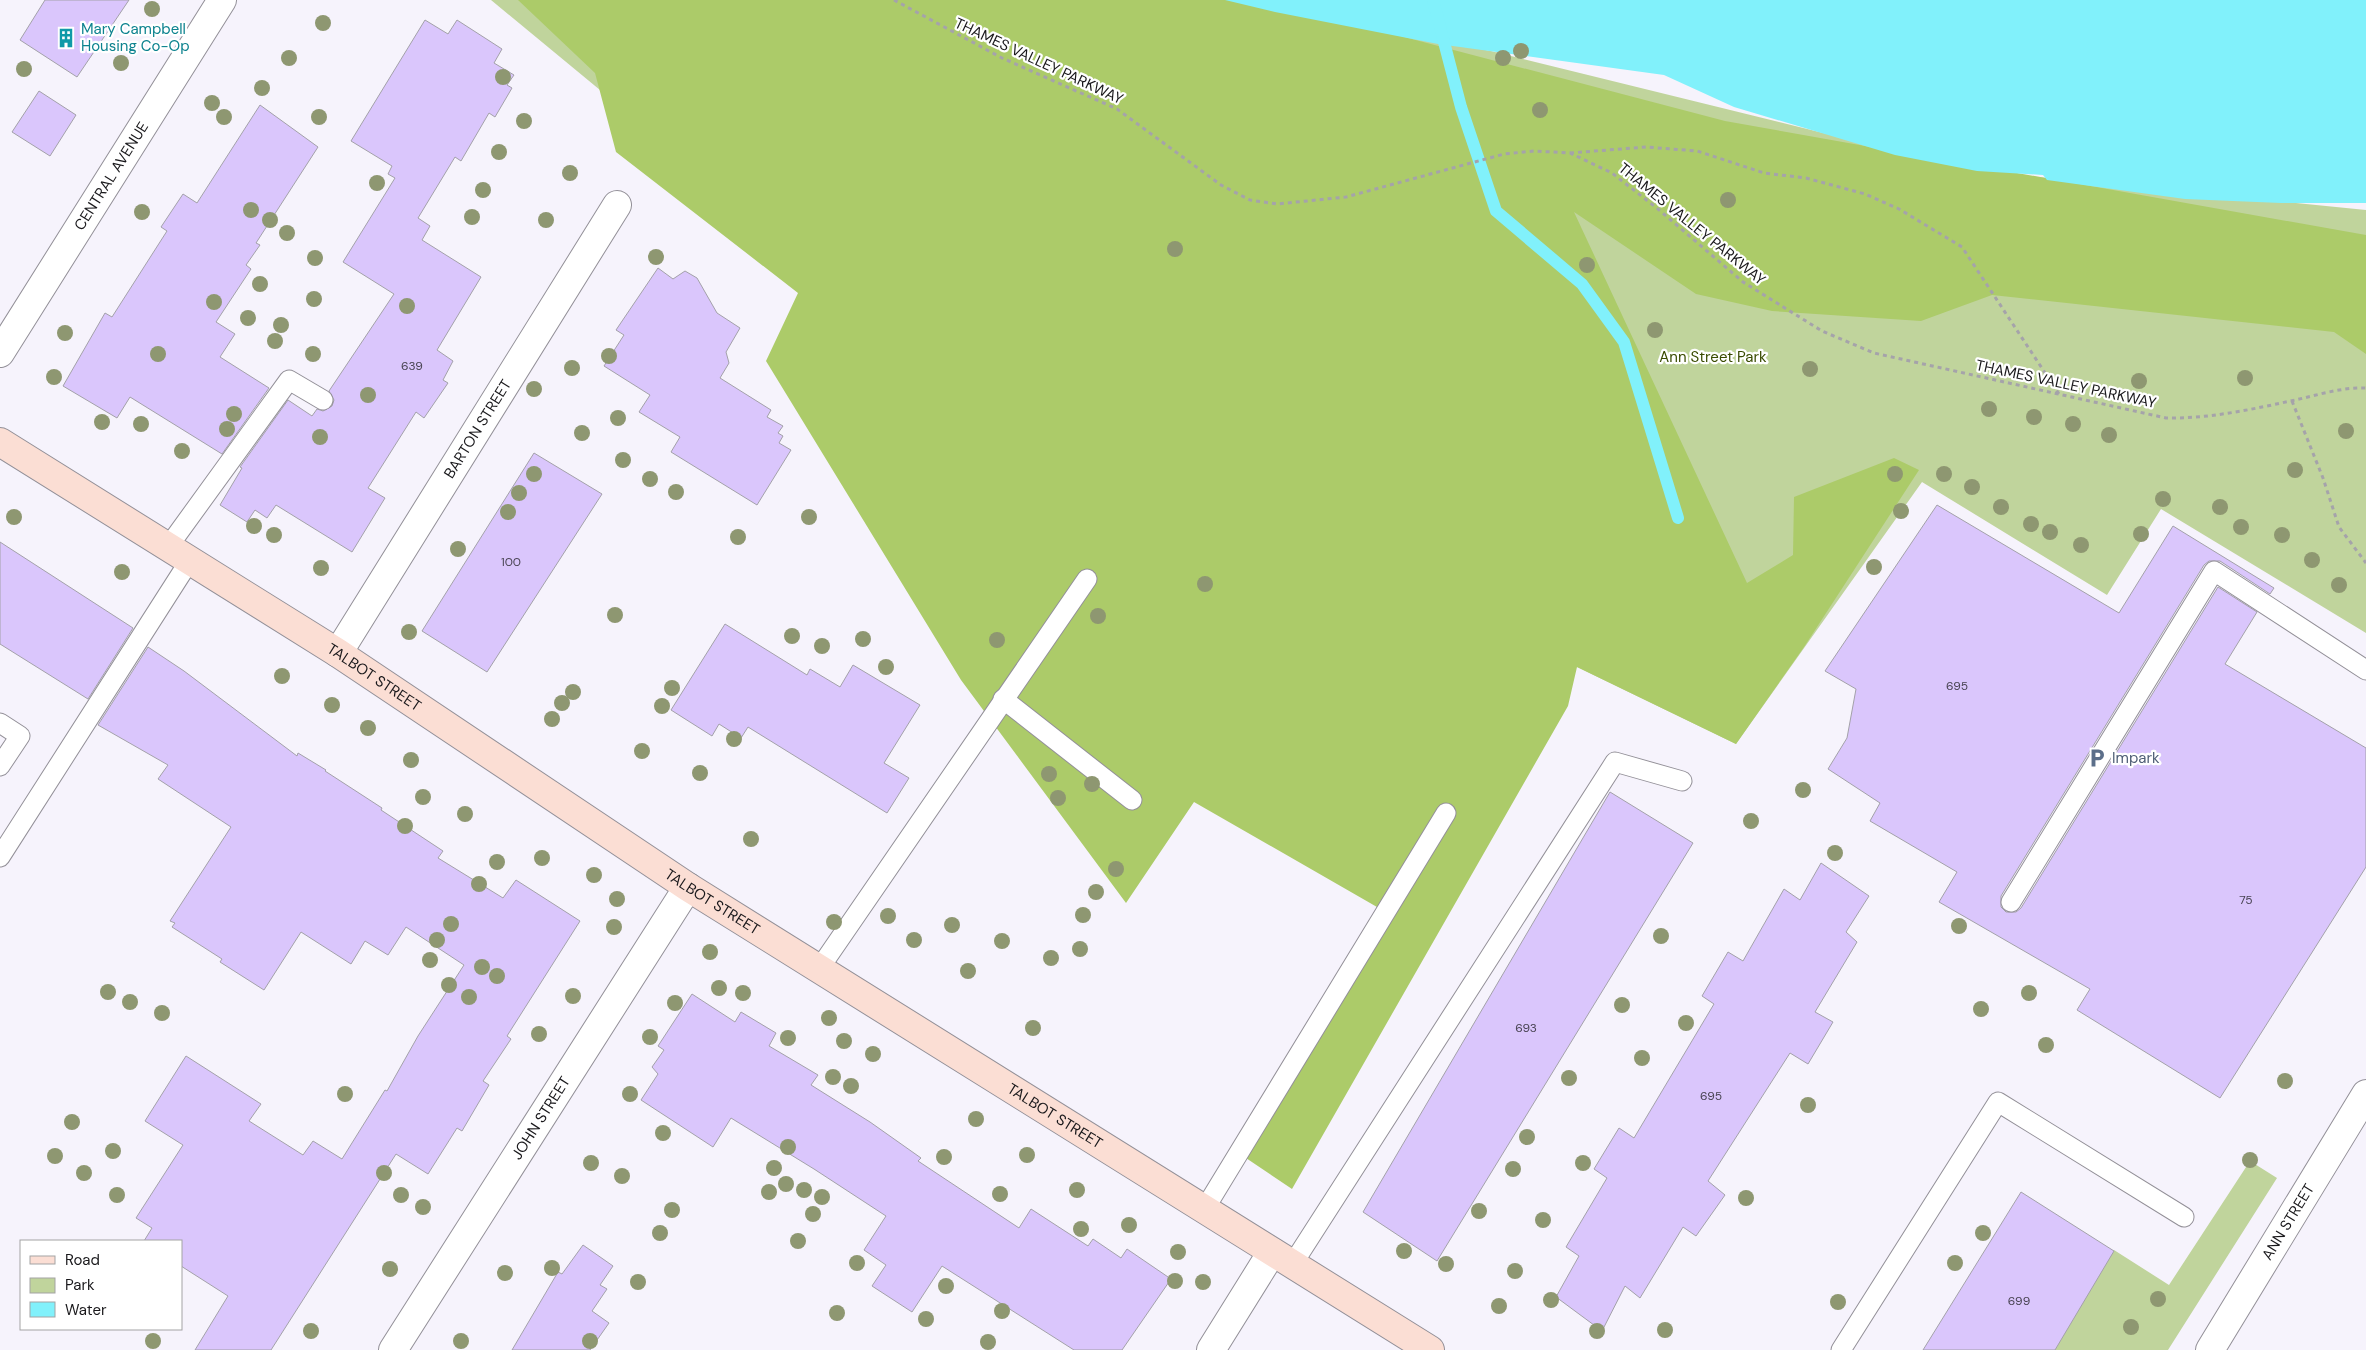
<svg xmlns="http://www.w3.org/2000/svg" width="2366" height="1350" viewBox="0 0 2366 1350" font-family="'DM Sans',sans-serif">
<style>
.green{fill:#c0d49c}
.forest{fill:#accb69}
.water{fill:#81f1fb}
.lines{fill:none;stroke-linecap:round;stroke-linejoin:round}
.stream{stroke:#81f1fb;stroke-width:12}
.building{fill:#dac6fc;stroke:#a3a1a9}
.lane-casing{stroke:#939098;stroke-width:21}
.street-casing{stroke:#939098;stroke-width:30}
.secondary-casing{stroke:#939098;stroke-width:30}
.path{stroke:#a5a3aa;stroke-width:3;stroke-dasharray:4 4;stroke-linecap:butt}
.lane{stroke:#fff;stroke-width:19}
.street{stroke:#fff;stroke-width:28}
.secondary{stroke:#fbded4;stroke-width:28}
.tree{fill:#8e9771}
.labels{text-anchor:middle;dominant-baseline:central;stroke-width:4.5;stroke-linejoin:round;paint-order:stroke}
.number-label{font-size:12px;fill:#494453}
.culture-label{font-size:15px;fill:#0d838f;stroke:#fff;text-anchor:start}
.street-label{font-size:15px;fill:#19181b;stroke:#fff}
.park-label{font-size:15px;fill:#394b00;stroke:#fff}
.service-label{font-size:15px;fill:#4e5e75;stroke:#fff;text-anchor:start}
</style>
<rect width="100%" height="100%" fill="#f6f3fc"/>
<!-- green -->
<g class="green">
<polygon points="491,0 1241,0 1275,12 1491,51 1977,171 2366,210 2366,633 2161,509 2107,595 1922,482 1736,744 1577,667 1145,540"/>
<polygon points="2250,1161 2277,1178 2168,1350 2050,1350 2114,1250 2169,1285"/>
</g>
<!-- forest -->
<polygon class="forest" points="518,0 1263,0 1725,121 2366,235 2366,354 2334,332 1992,295 1921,321 1772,311 1696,294 1574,212 1747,583 1793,555 1794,497 1894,458 1919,470 1804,647 1736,744 1577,667 1568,706 1292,1189 1240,1154 1377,907 1194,802 1126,903 961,680 766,361 798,293 616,152 595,73"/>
<!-- water -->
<polygon class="water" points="1225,0 2366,0 2366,203 2281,203 2185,199 2047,180 2043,175 1977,171 1895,155 1734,107 1664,75 1438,44 1275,12"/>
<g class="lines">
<!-- stream -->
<polyline class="stream" points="1433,0 1461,107 1496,211 1582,284 1624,342 1678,518"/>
</g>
<!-- building -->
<g class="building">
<polygon points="45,0 129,0 77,77 20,40"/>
<polygon points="425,20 448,34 457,20 502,49 494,63 514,75 507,85 512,88 495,117 489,113 461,161 455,157 418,218 430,226 422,240 481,277 437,350 453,361 443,380 448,383 424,418 416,412 368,488 385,498 352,552 276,505 267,518 255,510 247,522 220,505 242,468 240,467 288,400 312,416 317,409 323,411 332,406 334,400 329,391 394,294 343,262 395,178 388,174 392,166 351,141"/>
<polygon points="39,91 76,115 50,156 12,132"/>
<polygon points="260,105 318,147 256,243 260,245 246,265 251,269 216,322 235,334 220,357 269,388 222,454 130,397 117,418 63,386 105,313 112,317 167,231 161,227 183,194 197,203"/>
<polygon points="658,268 673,279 685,271 697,278 717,313 740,328 726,352 729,363 720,378 771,410 767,417 783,426 778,433 783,436 779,443 791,450 757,505 671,452 680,437 639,412 650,395 604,366 624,335 616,330"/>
<polygon points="534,453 602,494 487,672 422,631"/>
<polygon points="1937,505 2119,613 2173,526 2274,588 2270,594 2220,561 2209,561 2204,565 2001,896 2001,907 2006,912 2016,912 2021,908 2218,587 2257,612 2225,664 2366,748 2366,867 2220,1098 2077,1010 2090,989 1939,902 1957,872 1870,821 1880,803 1828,769 1847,738 1856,689 1825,671"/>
<polygon points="0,542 133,628 88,699 0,644"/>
<polygon points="725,624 807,675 810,669 840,687 853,665 920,705 884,763 909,778 887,813 748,727 741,738 719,724 712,736 671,710"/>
<polygon points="148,647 184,671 297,756 298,753 326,770 325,771 382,808 381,810 443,851 438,858 503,898 516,880 580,921 507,1036 511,1039 483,1081 489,1085 462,1131 457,1128 428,1174 396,1154 271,1350 195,1350 228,1296 181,1266 181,1241 144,1241 152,1228 136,1218 183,1145 145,1121 186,1056 261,1104 249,1121 303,1155 313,1141 342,1159 385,1090 387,1091 418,1036 464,965 406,927 388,955 365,941 351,964 301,932 264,990 220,962 222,959 172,927 175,923 170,921 231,827 158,779 168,765 98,725"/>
<polygon points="1610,792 1693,843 1437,1261 1363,1212"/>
<polygon points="1821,863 1869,896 1846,932 1857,942 1815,1012 1833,1022 1808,1064 1790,1053 1708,1181 1725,1195 1696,1236 1683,1227 1640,1298 1625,1286 1602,1331 1556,1297 1579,1256 1566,1247 1607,1178 1594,1169 1619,1128 1634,1138 1714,1004 1702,996 1728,952 1743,961 1784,889 1800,900"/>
<polygon points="692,994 735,1022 741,1012 776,1033 769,1046 818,1075 811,1085 870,1122 921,1158 918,1161 1019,1228 1031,1209 1088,1246 1093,1239 1121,1258 1127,1249 1171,1279 1122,1350 1074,1350 942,1266 912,1312 872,1286 886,1265 864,1250 886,1216 814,1169 731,1118 713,1147 641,1100 658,1074 652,1067 664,1050 658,1046"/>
<polygon points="2021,1192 2114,1251 2055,1350 1923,1350"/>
<polygon points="583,1245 613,1266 600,1285 607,1289 592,1311 609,1323 590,1350 512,1350 558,1272 562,1274"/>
</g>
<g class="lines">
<defs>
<g id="lane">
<polyline points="168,547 289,380 323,400"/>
<polyline points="1003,699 1132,800"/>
<polyline points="0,723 20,736 0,766"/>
<polyline points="0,857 190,560"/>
<polyline points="2011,902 2214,571 2366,670"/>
<polyline points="819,969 1087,579"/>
<polyline points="1204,1210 1446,813"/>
<polyline points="1292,1265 1615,762 1682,781"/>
<polyline points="1841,1350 1998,1102 2184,1217"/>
</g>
<g id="street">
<path id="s1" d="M0,353L222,0"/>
<path id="s2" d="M338,653L617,205"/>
<path id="s3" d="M393,1350L688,887"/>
<polyline points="1211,1350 1272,1252"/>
<path id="s4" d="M2210,1350L2366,1094"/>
</g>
<g id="secondary">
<path id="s5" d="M0,442L338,653L688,887L1430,1350"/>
</g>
</defs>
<!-- lane casing -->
<use href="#lane" class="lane-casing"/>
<!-- street casing -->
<use href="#street" class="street-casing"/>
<!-- secondary casing -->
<use href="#secondary" class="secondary-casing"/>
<!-- path -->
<g class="path">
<path d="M894,0L1002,58L1117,109L1221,185L1250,200L1277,204L1346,197L1504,154L1534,151L1570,153L1612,173L1658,209L1743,282L1822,331L1874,353L2166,418C2208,419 2254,409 2295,400C2318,395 2342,387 2366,388"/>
<polyline points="1570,153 1646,147 1697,151 1764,173 1806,178 1865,194 1899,209 1962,247 2059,394"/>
<polyline points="2292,401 2323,478 2339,527 2366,563"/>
</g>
<!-- lane -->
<use href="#lane" class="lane"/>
<!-- street -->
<use href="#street" class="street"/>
<!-- secondary -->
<use href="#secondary" class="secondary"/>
</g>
<!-- trees -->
<g class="tree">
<circle cx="152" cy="9" r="8"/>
<circle cx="323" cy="23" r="8"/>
<circle cx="1521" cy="51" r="8"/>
<circle cx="289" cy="58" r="8"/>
<circle cx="1503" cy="58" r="8"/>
<circle cx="121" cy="63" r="8"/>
<circle cx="24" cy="69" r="8"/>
<circle cx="503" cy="77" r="8"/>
<circle cx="262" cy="88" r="8"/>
<circle cx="212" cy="103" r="8"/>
<circle cx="1540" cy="110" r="8"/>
<circle cx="224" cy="117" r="8"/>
<circle cx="319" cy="117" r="8"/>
<circle cx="524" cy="121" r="8"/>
<circle cx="499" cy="152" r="8"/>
<circle cx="570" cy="173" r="8"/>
<circle cx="377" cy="183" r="8"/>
<circle cx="483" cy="190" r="8"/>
<circle cx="1728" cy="200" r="8"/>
<circle cx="251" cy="210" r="8"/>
<circle cx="142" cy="212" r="8"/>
<circle cx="472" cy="217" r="8"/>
<circle cx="270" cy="220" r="8"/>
<circle cx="546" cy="220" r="8"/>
<circle cx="287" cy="233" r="8"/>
<circle cx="1175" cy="249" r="8"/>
<circle cx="656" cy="257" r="8"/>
<circle cx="315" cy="258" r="8"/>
<circle cx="1587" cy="265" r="8"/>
<circle cx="260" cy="284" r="8"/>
<circle cx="314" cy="299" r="8"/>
<circle cx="214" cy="302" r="8"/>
<circle cx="407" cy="306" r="8"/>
<circle cx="248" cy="318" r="8"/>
<circle cx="281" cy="325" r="8"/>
<circle cx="1655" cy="330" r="8"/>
<circle cx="65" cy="333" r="8"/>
<circle cx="275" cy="341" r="8"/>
<circle cx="158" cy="354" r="8"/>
<circle cx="313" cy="354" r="8"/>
<circle cx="609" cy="356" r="8"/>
<circle cx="572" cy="368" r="8"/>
<circle cx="1810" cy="369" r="8"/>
<circle cx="54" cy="377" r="8"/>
<circle cx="2245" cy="378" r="8"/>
<circle cx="2139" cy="381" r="8"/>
<circle cx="534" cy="389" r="8"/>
<circle cx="368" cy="395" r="8"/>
<circle cx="1989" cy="409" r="8"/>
<circle cx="234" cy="414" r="8"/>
<circle cx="2034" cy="417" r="8"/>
<circle cx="618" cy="418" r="8"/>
<circle cx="102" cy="422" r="8"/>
<circle cx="141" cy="424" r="8"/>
<circle cx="2073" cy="424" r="8"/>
<circle cx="227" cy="429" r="8"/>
<circle cx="2346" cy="431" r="8"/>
<circle cx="582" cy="433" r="8"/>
<circle cx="2109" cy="435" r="8"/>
<circle cx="320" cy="437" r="8"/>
<circle cx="182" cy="451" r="8"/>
<circle cx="623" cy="460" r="8"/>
<circle cx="2295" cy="470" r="8"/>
<circle cx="534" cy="474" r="8"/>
<circle cx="1895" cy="474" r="8"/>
<circle cx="1944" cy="474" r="8"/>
<circle cx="650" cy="479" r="8"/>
<circle cx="1972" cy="487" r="8"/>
<circle cx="676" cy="492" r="8"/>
<circle cx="519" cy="493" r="8"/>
<circle cx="2163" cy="499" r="8"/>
<circle cx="2001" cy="507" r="8"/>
<circle cx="2220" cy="507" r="8"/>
<circle cx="1901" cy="511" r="8"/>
<circle cx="508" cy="512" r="8"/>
<circle cx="14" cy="517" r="8"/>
<circle cx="809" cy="517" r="8"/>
<circle cx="2031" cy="524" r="8"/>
<circle cx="254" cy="526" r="8"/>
<circle cx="2241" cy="527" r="8"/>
<circle cx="2050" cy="532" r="8"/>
<circle cx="2141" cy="534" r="8"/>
<circle cx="274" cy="535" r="8"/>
<circle cx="2282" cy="535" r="8"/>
<circle cx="738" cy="537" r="8"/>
<circle cx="2081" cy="545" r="8"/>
<circle cx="458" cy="549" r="8"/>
<circle cx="2312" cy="560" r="8"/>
<circle cx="1874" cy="567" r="8"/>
<circle cx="321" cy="568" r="8"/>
<circle cx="122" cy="572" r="8"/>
<circle cx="1205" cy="584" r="8"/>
<circle cx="2339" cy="585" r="8"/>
<circle cx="615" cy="615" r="8"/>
<circle cx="1098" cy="616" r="8"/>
<circle cx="409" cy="632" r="8"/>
<circle cx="792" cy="636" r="8"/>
<circle cx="863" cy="639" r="8"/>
<circle cx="997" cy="640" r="8"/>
<circle cx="822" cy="646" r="8"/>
<circle cx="886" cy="667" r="8"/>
<circle cx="282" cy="676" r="8"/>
<circle cx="672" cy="688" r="8"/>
<circle cx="573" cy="692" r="8"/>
<circle cx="562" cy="703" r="8"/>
<circle cx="332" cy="705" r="8"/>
<circle cx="662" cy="706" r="8"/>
<circle cx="552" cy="719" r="8"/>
<circle cx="368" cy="728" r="8"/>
<circle cx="734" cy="739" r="8"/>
<circle cx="642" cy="751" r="8"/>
<circle cx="411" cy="760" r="8"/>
<circle cx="700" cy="773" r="8"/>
<circle cx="1049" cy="774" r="8"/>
<circle cx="1092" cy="784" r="8"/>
<circle cx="1803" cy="790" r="8"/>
<circle cx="423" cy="797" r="8"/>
<circle cx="1058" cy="798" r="8"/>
<circle cx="465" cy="814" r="8"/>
<circle cx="1751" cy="821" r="8"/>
<circle cx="405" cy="826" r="8"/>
<circle cx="751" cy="839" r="8"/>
<circle cx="1835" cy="853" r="8"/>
<circle cx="542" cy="858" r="8"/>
<circle cx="497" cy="862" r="8"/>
<circle cx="1116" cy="869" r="8"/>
<circle cx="594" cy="875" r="8"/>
<circle cx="479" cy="884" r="8"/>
<circle cx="1096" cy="892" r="8"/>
<circle cx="617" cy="899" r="8"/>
<circle cx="1083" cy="915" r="8"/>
<circle cx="888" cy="916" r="8"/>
<circle cx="834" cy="922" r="8"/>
<circle cx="451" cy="924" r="8"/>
<circle cx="952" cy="925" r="8"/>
<circle cx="1959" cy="926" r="8"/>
<circle cx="614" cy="927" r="8"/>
<circle cx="1661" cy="936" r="8"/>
<circle cx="437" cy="940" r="8"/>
<circle cx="914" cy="940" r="8"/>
<circle cx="1002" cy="941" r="8"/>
<circle cx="1080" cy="949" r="8"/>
<circle cx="710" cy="952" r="8"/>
<circle cx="1051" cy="958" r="8"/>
<circle cx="430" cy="960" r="8"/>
<circle cx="482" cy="967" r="8"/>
<circle cx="968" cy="971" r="8"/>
<circle cx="497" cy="976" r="8"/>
<circle cx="449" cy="985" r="8"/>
<circle cx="719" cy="988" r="8"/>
<circle cx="108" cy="992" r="8"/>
<circle cx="743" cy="993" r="8"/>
<circle cx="2029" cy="993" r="8"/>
<circle cx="573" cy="996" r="8"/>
<circle cx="469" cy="997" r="8"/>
<circle cx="130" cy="1002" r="8"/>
<circle cx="675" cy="1003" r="8"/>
<circle cx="1622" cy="1005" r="8"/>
<circle cx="1981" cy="1009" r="8"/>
<circle cx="162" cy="1013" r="8"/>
<circle cx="829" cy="1018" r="8"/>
<circle cx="1686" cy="1023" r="8"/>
<circle cx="1033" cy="1028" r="8"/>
<circle cx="539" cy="1034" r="8"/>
<circle cx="650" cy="1037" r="8"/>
<circle cx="788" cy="1038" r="8"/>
<circle cx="844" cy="1041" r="8"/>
<circle cx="2046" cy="1045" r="8"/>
<circle cx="873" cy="1054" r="8"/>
<circle cx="1642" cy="1058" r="8"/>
<circle cx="833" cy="1077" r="8"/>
<circle cx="1569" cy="1078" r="8"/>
<circle cx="2285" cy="1081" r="8"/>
<circle cx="851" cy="1086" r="8"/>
<circle cx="345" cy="1094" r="8"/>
<circle cx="630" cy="1094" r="8"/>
<circle cx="1808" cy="1105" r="8"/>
<circle cx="976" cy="1119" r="8"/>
<circle cx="72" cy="1122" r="8"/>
<circle cx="663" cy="1133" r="8"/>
<circle cx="1527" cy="1137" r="8"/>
<circle cx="788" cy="1147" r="8"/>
<circle cx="113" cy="1151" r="8"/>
<circle cx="1027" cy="1155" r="8"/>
<circle cx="55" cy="1156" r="8"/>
<circle cx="944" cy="1157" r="8"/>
<circle cx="2250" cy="1160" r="8"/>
<circle cx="591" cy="1163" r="8"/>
<circle cx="1583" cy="1163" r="8"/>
<circle cx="774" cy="1168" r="8"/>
<circle cx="1513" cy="1169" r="8"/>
<circle cx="84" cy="1173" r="8"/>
<circle cx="384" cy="1173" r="8"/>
<circle cx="622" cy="1176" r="8"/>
<circle cx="786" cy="1184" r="8"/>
<circle cx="804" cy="1190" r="8"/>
<circle cx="1077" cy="1190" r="8"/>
<circle cx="769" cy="1192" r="8"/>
<circle cx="1000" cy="1194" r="8"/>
<circle cx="117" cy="1195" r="8"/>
<circle cx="401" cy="1195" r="8"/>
<circle cx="822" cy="1197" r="8"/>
<circle cx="1746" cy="1198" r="8"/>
<circle cx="423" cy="1207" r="8"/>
<circle cx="672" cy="1210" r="8"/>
<circle cx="1479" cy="1211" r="8"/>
<circle cx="813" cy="1214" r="8"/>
<circle cx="1543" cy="1220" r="8"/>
<circle cx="1129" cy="1225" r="8"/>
<circle cx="1081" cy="1229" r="8"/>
<circle cx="660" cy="1233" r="8"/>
<circle cx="1983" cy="1233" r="8"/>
<circle cx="798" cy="1241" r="8"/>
<circle cx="1404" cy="1251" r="8"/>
<circle cx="1178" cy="1252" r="8"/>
<circle cx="857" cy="1263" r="8"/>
<circle cx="1955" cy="1263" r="8"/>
<circle cx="1446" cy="1264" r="8"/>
<circle cx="552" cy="1268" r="8"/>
<circle cx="390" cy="1269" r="8"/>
<circle cx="1515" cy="1271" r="8"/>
<circle cx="505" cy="1273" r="8"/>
<circle cx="1175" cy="1281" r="8"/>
<circle cx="638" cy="1282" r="8"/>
<circle cx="1203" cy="1282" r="8"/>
<circle cx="946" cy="1286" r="8"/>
<circle cx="2158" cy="1299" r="8"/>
<circle cx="1551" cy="1300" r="8"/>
<circle cx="1838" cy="1302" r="8"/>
<circle cx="1499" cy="1306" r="8"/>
<circle cx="1002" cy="1311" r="8"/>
<circle cx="837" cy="1313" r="8"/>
<circle cx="926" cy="1319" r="8"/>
<circle cx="2131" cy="1327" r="8"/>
<circle cx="1665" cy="1330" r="8"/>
<circle cx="311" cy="1331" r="8"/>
<circle cx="1597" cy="1331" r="8"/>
<circle cx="153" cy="1341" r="8"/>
<circle cx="461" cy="1341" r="8"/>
<circle cx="590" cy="1341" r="8"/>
<circle cx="988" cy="1342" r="8"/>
</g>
<!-- icons -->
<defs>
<symbol id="building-bare" viewBox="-9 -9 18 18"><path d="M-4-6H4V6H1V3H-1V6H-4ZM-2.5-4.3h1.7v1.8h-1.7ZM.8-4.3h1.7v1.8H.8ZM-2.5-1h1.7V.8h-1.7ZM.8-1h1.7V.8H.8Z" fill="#0f9aa8" stroke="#fff" stroke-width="2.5" paint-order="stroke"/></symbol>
<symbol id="parking-bare" viewBox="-9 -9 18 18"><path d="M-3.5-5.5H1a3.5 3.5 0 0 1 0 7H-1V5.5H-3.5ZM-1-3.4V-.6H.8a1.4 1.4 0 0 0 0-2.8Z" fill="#5c6f8a" stroke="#fff" stroke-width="2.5" paint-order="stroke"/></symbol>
</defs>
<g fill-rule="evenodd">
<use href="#building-bare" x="52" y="24" width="28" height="28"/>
<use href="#parking-bare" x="2083" y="744" width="28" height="28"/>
</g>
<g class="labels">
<!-- number labels -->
<g class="number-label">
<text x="412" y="366">639</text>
<text x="511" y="562">100</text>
<text x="1957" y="686">695</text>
<text x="2246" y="900">75</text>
<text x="1526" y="1028">693</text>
<text x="1711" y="1096">695</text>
<text x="2019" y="1301">699</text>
</g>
<!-- culture labels -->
<g class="culture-label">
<text x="81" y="29">Mary Campbell<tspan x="81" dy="17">Housing Co-Op</tspan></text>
</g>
<!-- street labels -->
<g class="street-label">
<text transform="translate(1039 61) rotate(25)">THAMES VALLEY PARKWAY</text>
<text stroke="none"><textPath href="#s1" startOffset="209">CENTRAL AVENUE</textPath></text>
<text transform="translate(1692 224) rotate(39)">THAMES VALLEY PARKWAY</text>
<text transform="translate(2066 384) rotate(12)">THAMES VALLEY PARKWAY</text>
<text stroke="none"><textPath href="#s2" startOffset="264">BARTON STREET</textPath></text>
<text stroke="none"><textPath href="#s5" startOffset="442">TALBOT STREET</textPath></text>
<text stroke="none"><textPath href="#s5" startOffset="848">TALBOT STREET</textPath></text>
<text stroke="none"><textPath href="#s5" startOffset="1252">TALBOT STREET</textPath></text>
<text stroke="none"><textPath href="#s3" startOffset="275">JOHN STREET</textPath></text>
<text stroke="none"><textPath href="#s4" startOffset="150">ANN STREET</textPath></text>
</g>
<!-- park labels -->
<g class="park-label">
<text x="1713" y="357">Ann Street Park</text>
</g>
<!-- service labels -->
<g class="service-label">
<text x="2112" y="758">Impark</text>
</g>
</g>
<!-- legend -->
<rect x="20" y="1240" width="162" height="90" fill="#ffffff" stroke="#a3a3a4"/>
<rect x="30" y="1256" width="25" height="8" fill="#fbded4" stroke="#a3a3a4"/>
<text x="65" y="1265" font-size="15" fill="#19181b">Road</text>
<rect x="30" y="1278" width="25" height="15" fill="#c0d49c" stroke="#a3a3a4"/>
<text x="65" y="1290" font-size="15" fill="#19181b">Park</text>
<rect x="30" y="1302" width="25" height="15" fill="#81f1fb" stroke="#a3a3a4"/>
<text x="65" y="1315" font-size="15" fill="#19181b">Water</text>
</svg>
